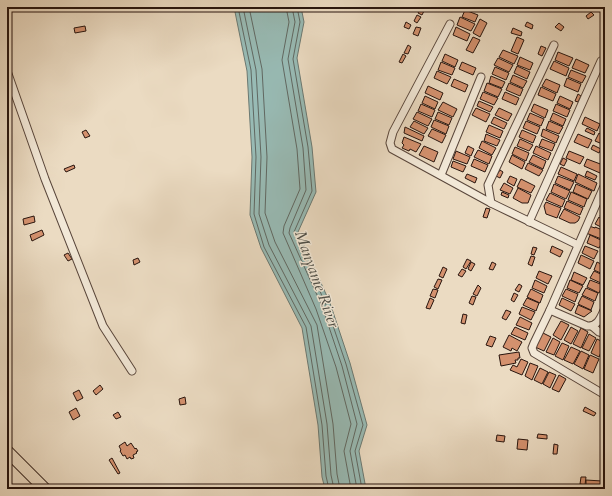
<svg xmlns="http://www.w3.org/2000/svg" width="612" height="496" viewBox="0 0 612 496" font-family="Cardo,serif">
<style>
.water{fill:#98bbb5;stroke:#6b7972}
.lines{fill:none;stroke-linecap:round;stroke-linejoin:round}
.shore{stroke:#606862;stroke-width:1}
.building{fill:#d4916e;stroke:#28150e}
.minor-casing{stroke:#59463b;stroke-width:9}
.primary-casing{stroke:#28150e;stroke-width:13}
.minor{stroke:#f2e8d7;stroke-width:7}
.primary{stroke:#ebdbc2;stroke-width:11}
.labels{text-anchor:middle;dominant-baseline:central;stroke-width:3;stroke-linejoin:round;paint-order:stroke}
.water-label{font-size:16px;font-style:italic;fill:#4f4f48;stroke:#f2e8d7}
</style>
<rect width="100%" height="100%" fill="#ebdbc2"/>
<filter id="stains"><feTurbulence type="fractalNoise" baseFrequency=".005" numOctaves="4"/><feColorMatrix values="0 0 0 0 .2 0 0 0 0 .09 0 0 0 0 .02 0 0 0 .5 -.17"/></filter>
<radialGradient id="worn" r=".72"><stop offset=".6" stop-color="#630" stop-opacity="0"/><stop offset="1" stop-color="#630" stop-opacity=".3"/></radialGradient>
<!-- water -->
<polygon class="water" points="234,7 301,7 304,22 297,58 312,147 316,192 298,232 330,303 350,363 367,425 359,451 366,489 325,489 322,477 318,425 302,328 261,248 250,215 252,157 247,71"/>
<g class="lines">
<!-- shore -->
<g class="shore">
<polyline points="238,7 251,70 256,157 254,214 264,247 306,327 322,425 326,476 329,489"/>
<polyline points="243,7 256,70 261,157 259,214 269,245 311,326 327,424 331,475 334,489"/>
<polyline points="249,7 262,69 267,157 265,213 275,242 317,325 333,424 337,474 340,489"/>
<polyline points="286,7 289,22 282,60 297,149 300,189 284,226 283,233 316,309 336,367 351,424 344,451 351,489"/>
<polyline points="292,7 295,22 288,59 303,148 306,190 290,228 289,233 322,306 342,366 357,424 350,451 357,489"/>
<polyline points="297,7 300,22 293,59 308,147 312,191 294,232 326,305 346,364 363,425 355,451 362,489"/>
</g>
</g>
<!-- building -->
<g class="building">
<polygon points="421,7 425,9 422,15 418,13"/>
<polygon points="465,10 478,15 475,22 462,17"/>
<polygon points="591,12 594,15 588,19 586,16"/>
<polygon points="417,15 421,17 417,23 414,21"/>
<polygon points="460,17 475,24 471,31 457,25"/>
<polygon points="480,19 487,23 480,37 473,33"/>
<polygon points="406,22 411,25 409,29 404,27"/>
<polygon points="527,22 533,25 532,29 525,26"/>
<polygon points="559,23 564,27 561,31 555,27"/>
<polygon points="85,26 86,31 75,33 74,28"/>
<polygon points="416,27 421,28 418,36 413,34"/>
<polygon points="456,27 470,34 467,41 453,35"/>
<polygon points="513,28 522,32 521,36 511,33"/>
<polygon points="473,37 480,40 473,53 466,50"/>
<polygon points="517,37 524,40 518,54 511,51"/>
<polygon points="408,45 411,47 408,54 404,53"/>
<polygon points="541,46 546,48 542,56 538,54"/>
<polygon points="503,50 518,56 514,64 499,57"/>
<polygon points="558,52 573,58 569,66 555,60"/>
<polygon points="403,54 406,56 402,63 399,62"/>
<polygon points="445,54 458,60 455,67 442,61"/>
<polygon points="520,57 533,63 530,70 517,65"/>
<polygon points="498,58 513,65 509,72 494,65"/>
<polygon points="576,59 589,65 585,73 572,68"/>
<polygon points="554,61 569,68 566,76 550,69"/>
<polygon points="441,62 455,68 452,75 438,70"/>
<polygon points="462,62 476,68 473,75 459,69"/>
<polygon points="517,66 530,72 527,79 514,73"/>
<polygon points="495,67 509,73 506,80 492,74"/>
<polygon points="571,70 586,76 582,83 568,77"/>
<polygon points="437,71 451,77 447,84 434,78"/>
<polygon points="513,75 527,81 523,88 510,82"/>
<polygon points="491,76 505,82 502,88 489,83"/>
<polygon points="567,78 581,84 578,92 564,86"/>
<polygon points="454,79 468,85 465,92 451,86"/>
<polygon points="546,79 560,85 557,93 542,86"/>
<polygon points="487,83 502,89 498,97 484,91"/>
<polygon points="509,83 523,89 520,96 506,90"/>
<polygon points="428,86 443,93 440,100 425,93"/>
<polygon points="541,87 556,94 553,101 538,95"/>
<polygon points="483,92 498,98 494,105 480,99"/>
<polygon points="505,92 519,98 516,105 502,99"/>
<polygon points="578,94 581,96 578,102 575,101"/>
<polygon points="425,96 438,102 435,109 422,103"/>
<polygon points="560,96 573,102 570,109 557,103"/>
<polygon points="479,101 493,107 490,112 477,106"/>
<polygon points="443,102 457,109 453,117 438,110"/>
<polygon points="421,104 435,110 432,117 418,111"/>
<polygon points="534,104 548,110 545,118 531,111"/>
<polygon points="556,104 570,110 567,117 553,111"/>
<polygon points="476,108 490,114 486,122 472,115"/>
<polygon points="499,108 512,114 508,121 495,115"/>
<polygon points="417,112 432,119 428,126 413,119"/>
<polygon points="438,112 452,118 449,125 435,119"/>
<polygon points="530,113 544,119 541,126 527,120"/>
<polygon points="553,113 566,119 563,126 550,120"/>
<polygon points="494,117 507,123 504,129 491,123"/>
<polygon points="585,117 600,124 597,131 582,124"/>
<polygon points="434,120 449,126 446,134 431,127"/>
<polygon points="414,121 428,128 424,134 410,127"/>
<polygon points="526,121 540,127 537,134 523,128"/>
<polygon points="549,121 563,127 559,134 546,129"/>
<polygon points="489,125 503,131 500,138 486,132"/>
<polygon points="603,125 605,126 605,135 600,132"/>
<polygon points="405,127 424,136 422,141 404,133"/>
<polygon points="587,128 595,132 594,135 585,131"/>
<polygon points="432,129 446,135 442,143 428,136"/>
<polygon points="543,129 559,136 556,143 541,136"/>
<polygon points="86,130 90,136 85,138 82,132"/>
<polygon points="522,130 536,136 533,143 519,137"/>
<polygon points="599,133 605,136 605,145 595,141"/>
<polygon points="486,134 500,140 497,146 484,141"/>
<polygon points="578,134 592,140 588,148 574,142"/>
<polygon points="404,137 421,144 416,152 410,149 409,151 402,148 404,145 402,143"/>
<polygon points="520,139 533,145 529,151 517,146"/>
<polygon points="542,139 555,144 552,151 539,146"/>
<polygon points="482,141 496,148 492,155 479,148"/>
<polygon points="593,145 601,149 599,153 591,149"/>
<polygon points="424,146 438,152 434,162 419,155"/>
<polygon points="468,146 474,149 471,156 465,153"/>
<polygon points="536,146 551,153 548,160 533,153"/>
<polygon points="515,147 529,153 526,161 512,154"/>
<polygon points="478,150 492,156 489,164 474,157"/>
<polygon points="456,151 470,157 467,164 453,159"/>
<polygon points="569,151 584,157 580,164 566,158"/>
<polygon points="512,155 525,162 522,169 509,162"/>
<polygon points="533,155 546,161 543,169 529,162"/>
<polygon points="563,158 567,160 564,166 560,164"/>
<polygon points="474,159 488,165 485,172 471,166"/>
<polygon points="587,159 603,165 600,173 584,166"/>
<polygon points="453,161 466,166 463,172 451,167"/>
<polygon points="528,163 543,170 539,176 525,169"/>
<polygon points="74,165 75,168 66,172 64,169"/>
<polygon points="561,167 577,174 574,181 558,174"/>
<polygon points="500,170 503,172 500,178 496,176"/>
<polygon points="587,171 597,176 595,180 585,176"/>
<polygon points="467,174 477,178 475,183 465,178"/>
<polygon points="578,174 597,183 594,191 575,182"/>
<polygon points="510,176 517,179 514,186 507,182"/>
<polygon points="558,176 574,182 570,190 555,183"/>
<polygon points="521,179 535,186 531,193 517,187"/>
<polygon points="504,183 513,188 510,194 500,190"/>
<polygon points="554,184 570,191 566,199 551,192"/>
<polygon points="576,184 592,191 588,199 573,192"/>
<polygon points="518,188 531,195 528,203 522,203 513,198"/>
<polygon points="502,192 509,195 508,198 501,195"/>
<polygon points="571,192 587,199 584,207 568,200"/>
<polygon points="550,193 565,200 562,207 546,200"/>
<polygon points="567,201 583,208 580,215 564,208"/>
<polygon points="546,202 561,208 557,218 546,214 544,206"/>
<polygon points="486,208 490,209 487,218 483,217"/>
<polygon points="564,209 580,217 578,221 575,223 570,223 559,218"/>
<polygon points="603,209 605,210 605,219 600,216"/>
<polygon points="34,216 35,222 24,225 23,219"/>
<polygon points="599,217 605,220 605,229 595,224"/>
<polygon points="589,226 595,228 595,227 605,231 604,240 586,233"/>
<polygon points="42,230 44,235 32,241 30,235"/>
<polygon points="590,235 603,241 599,248 587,243"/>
<polygon points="552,246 563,251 560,257 550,252"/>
<polygon points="585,246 598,251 594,259 582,253"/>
<polygon points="533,247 537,248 534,255 531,254"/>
<polygon points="68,253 72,259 68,261 64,255"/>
<polygon points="581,255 594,261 590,269 578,263"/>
<polygon points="531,256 535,257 532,266 528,264"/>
<polygon points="138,258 140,262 134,265 133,260"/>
<polygon points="467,259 471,261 466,269 463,267"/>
<polygon points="471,262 475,264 471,271 468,269"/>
<polygon points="492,262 496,264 493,270 489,269"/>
<polygon points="597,262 605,266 605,275 594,270"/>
<polygon points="443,267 447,269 443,278 439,276"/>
<polygon points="462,269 466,271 462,277 458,275"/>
<polygon points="539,271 552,276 548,284 536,278"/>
<polygon points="594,271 605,276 603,284 590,278"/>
<polygon points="574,272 587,278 583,285 571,280"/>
<polygon points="438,279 442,280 438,289 434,287"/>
<polygon points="535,280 547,286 544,293 532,288"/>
<polygon points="570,280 583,286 579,293 567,288"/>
<polygon points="590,280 603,285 599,293 587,287"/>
<polygon points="519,284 522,286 519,292 515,290"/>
<polygon points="478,285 481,288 477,296 473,294"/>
<polygon points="586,288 598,293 595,301 582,295"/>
<polygon points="433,289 438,290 435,298 430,296"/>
<polygon points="531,289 543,295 540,303 527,297"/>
<polygon points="566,289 578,294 575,302 562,296"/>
<polygon points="514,293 518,295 514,302 511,300"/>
<polygon points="472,296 476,297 473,305 469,303"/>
<polygon points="582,296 594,302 591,310 578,304"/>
<polygon points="430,298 434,300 430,309 426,308"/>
<polygon points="527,298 539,303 536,311 523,305"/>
<polygon points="562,298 575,304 571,311 559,305"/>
<polygon points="578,305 592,311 584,317 575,313"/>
<polygon points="522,307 535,312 531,320 519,314"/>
<polygon points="506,310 511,312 506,320 502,318"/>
<polygon points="463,314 467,315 465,324 461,323"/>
<polygon points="520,317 532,323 529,330 516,325"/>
<polygon points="561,321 569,325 561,340 553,335"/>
<polygon points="515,327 528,333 525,340 511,334"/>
<polygon points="571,327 578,331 571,344 564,340"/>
<polygon points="581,328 588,332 581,348 573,344"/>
<polygon points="543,333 551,337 544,351 535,347"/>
<polygon points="589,334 596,338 589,351 582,348"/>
<polygon points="509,335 522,342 517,351 512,348 511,351 503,347"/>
<polygon points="490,336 496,338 492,347 486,345"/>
<polygon points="553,338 560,342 554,355 546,352"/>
<polygon points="597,339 605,343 599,357 591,353"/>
<polygon points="562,343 569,346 563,360 555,356"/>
<polygon points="605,346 605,359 600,357"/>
<polygon points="571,347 580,351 573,364 564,360"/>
<polygon points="581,351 589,355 583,369 574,364"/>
<polygon points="519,352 520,358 518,358 518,360 515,360 516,363 501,366 499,355"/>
<polygon points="590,355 599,359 593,373 584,369"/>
<polygon points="521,359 528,362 522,375 510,370 513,365 517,367"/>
<polygon points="530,363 538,366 532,380 525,376"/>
<polygon points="540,368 548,372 542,384 534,380"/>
<polygon points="549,372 556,375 550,388 543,384"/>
<polygon points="559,375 566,379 559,392 552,389"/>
<polygon points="100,385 103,389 96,395 93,391"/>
<polygon points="79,390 83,398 77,401 73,393"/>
<polygon points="185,397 186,404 180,405 179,399"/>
<polygon points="585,407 596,413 594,416 583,411"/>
<polygon points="76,408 80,416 73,420 69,412"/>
<polygon points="118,412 121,417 116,419 113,415"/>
<polygon points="538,434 547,435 547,439 537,438"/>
<polygon points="497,435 505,436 504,442 496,441"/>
<polygon points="518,439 528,440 527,450 517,449"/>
<polygon points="125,442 127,446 131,443 135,449 136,448 138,451 136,452 137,453 133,455 134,458 131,459 130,457 127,459 125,455 123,456 120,451 121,450 119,446"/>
<polygon points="554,444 558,445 557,454 553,454"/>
<polygon points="112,458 120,473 118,474 109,460"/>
<polygon points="581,477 586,477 585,485 580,484"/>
<polygon points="586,480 602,481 602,489 586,489"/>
</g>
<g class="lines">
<defs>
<g id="minor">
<polyline points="450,24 393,132 390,143 392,149 491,203 578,245"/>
<polyline points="7,71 45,179 103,326 132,371"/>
<polyline points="441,175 481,77"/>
<polyline points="605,184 550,310 534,343 532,348 534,353 605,395"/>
<polyline points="491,203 488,185 554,45"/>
<polyline points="529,222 601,61"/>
<path d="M550,310L587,326C598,327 601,317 605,308"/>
<polyline points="592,326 599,332 605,334"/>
</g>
<polyline id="primary" points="7,451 45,489"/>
</defs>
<!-- minor casing -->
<use href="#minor" class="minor-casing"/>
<!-- primary casing -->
<use href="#primary" class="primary-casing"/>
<!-- minor -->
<use href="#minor" class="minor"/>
<!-- primary -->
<use href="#primary" class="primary"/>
</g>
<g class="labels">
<!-- water labels -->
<g class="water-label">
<text transform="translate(317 279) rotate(70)">Manyame River</text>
</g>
</g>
<!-- margin -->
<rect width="612" height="496" fill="none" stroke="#ebdbc2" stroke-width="24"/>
<rect x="8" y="8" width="596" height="480" fill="none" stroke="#28150e" stroke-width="2"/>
<rect x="12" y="12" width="588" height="472" fill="none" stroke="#28150e"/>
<rect width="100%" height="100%" filter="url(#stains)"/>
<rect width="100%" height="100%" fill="url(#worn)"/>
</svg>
